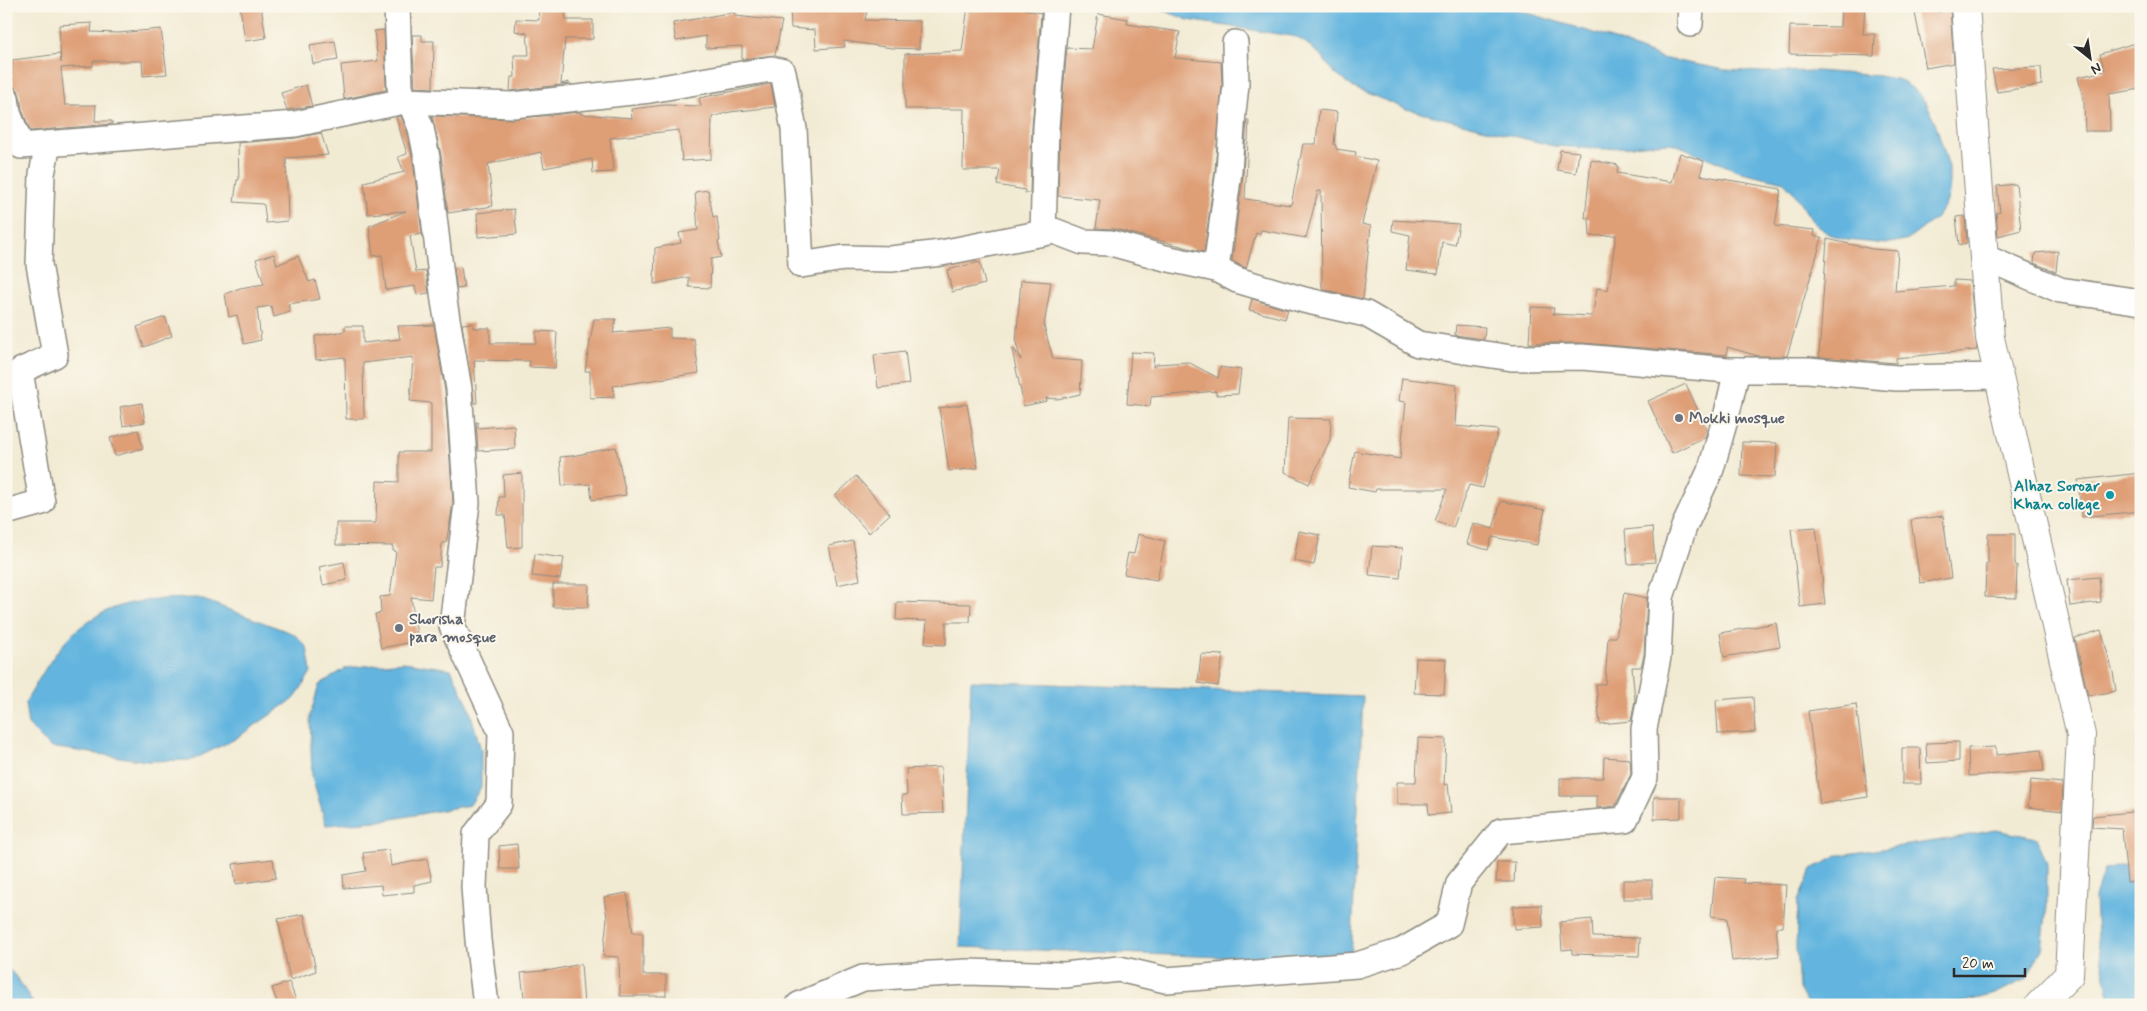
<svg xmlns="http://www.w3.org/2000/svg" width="2147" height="1011" viewBox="0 0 2147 1011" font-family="Mynerve,sans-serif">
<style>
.water{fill:#64b5df;stroke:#487085}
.building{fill:#de9e76}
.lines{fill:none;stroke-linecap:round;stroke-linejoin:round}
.minor-casing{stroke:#8e8b80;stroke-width:28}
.tertiary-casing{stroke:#8e8b80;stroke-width:30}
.minor{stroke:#fff;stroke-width:25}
.tertiary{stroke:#fff;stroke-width:28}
.worship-dot{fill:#6b7280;stroke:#fbf7ec;stroke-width:2}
.culture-dot{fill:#0f9aa8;stroke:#fbf7ec;stroke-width:2}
.labels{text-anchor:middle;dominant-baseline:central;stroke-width:4;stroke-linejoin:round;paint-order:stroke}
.worship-label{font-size:16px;font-weight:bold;fill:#5b616d;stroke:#fbf7ec;text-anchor:start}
.culture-label{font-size:16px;font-weight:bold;fill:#0d838f;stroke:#fbf7ec;text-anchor:end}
</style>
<rect width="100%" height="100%" fill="#fbf7ec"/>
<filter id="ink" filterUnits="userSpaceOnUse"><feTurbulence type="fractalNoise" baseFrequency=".02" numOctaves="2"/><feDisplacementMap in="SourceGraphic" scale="10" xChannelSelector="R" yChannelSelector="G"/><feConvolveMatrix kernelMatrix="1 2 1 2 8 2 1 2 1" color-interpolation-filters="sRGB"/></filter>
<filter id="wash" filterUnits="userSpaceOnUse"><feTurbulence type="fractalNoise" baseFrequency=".0096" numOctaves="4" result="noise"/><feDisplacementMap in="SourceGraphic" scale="20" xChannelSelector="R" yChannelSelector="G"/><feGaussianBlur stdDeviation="1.12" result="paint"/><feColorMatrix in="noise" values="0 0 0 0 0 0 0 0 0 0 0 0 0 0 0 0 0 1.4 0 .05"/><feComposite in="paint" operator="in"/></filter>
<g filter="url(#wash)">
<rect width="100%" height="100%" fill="#f2ebd4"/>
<!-- water -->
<g class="water">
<polygon points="1152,6 1505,6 1601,35 1661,58 1726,70 1763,72 1817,71 1879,76 1900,80 1916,91 1927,104 1935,122 1949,167 1949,194 1946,204 1935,219 1909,239 1886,244 1846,240 1828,234 1812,221 1794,193 1784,182 1738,171 1680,146 1670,143 1652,144 1604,149 1554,146 1406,109 1354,88 1334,73 1322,57 1310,46 1297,37 1188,20"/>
<path d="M198,598L294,634L307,647L311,672L295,698L235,739L192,760L147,761L50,747L28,725L25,703C36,685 46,665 60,648C99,600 141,599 198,598Z"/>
<polygon points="403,662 451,669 468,704 481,750 481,787 470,805 387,820 326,825 312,777 310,716 319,685 346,668"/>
<polygon points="971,681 1363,696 1351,962 960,947"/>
<polygon points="1995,830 2037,838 2047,864 2047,906 2042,949 2026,979 1995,994 1952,1005 1808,1005 1799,989 1796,946 1798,901 1812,869 1840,855 1949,839"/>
<polygon points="2141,860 2141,1005 2111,1005 2097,938 2095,897 2104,870"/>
<polygon points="6,966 18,979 34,1005 6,1005"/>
</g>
<g id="blocks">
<!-- building -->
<g class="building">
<polygon points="240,6 261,6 266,38 245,41"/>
<polygon points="538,6 564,6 566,20 593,20 593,39 565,39 561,84 569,82 569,84 510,91 511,77 515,77 514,55 529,55 527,33 515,31 516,19 539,20"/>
<polygon points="790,6 845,6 845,8 867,11 865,20 920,21 919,49 892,48 844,41 845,47 816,49 815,30 791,28"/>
<polygon points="968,6 1024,6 1024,9 1041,13 1032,127 1030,193 1025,193 1025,190 997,185 1000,170 963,170 964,109 905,109 905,54 962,51"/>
<polygon points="1841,6 1865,6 1863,34 1875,34 1874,56 1789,54 1790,26 1840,27"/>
<polygon points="1937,9 1937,12 1950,9 1954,63 1926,68 1915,13"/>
<polygon points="734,12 735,16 782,21 775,55 742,59 742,46 706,48 706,36 676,41 673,23"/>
<polygon points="1098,14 1128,19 1127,24 1180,32 1175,58 1221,62 1222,84 1215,170 1204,252 1115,229 1096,228 1100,200 1058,196 1060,128 1067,48 1092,49"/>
<polygon points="92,23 91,32 118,33 161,29 167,74 143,76 142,61 93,61 93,66 61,68 65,105 96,105 95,121 112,121 112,124 30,131 22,109 20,96 18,90 12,85 12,60 60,54 61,63 59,25"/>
<polygon points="384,30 386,90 344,99 341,65 378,61 374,31"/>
<polygon points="412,35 422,35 422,41 434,41 433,88 415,87"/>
<polygon points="335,41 338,60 313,64 310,45"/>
<polygon points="2141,41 2141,89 2109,94 2110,131 2085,131 2084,103 2078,77 2105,71 2100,54"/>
<polygon points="2041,67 2042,85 1997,92 1992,69"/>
<polygon points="771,84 775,107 730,112 712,117 711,159 682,161 679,130 610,138 613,172 593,173 592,159 544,168 541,152 488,164 493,206 448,213 441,155 432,116 513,119 580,112 581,114 632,118 631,109 665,105 701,106 699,98"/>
<polygon points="306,85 312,106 287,110 281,93"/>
<polygon points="1319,110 1337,112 1334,145 1336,145 1336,149 1356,152 1355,156 1377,161 1362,224 1371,226 1363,299 1322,289 1321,191 1318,191 1306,238 1261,230 1260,234 1256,233 1246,268 1232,261 1243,173 1247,120 1249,120 1245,199 1291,205 1303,144 1316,144"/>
<polygon points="401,116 407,132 413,160 422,234 410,236 416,272 426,271 429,293 417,295 415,286 386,290 382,255 373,256 369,226 406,211 368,214 364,182 404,172 398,157 407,154 396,117"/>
<polygon points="321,133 328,155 286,158 288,221 266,223 264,205 262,204 234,202 237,180 239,180 238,143 296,138"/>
<polygon points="1560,150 1579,152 1576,173 1557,170"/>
<polygon points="1680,153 1704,161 1700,175 1781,189 1775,226 1815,230 1814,236 1822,238 1787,356 1758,356 1727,347 1727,355 1583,343 1529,343 1531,307 1554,308 1553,314 1591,316 1593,314 1597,288 1608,290 1616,235 1590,236 1589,218 1585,218 1591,160 1618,165 1617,173 1672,182"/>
<polygon points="2016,184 2021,230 1998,236 1996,213 2000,212 1997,186"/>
<polygon points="708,190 713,217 717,217 720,241 718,241 721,257 711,259 710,288 689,287 689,277 654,284 655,248 681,243 679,233 698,230 695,192"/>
<polygon points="514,209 517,234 478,237 477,213"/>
<polygon points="1965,216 1967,243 1959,245 1956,217"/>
<polygon points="1393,220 1459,224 1455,245 1442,242 1438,274 1406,270 1410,235 1392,231"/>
<polygon points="1827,239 1872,249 1898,251 1895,291 1954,286 1954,280 1970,281 1977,350 1896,358 1896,363 1819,357"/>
<polygon points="2058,251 2056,272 2034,263 2035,253"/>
<polygon points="274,254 277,265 298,256 309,282 315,280 320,299 288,304 290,312 274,317 271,306 257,308 261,340 244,344 237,315 229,317 225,294 240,288 264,284 256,259"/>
<polygon points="980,262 985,284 952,292 947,270"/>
<polygon points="461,267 464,288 457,289 454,268"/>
<polygon points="1021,280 1051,282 1044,326 1053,359 1082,361 1080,394 1058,399 1046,398 1047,401 1024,406 1012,350 1014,349 1021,360 1016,343"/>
<polygon points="1252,299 1288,310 1285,319 1249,310"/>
<polygon points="165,317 172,336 144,347 137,327"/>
<polygon points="594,319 616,319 613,333 670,328 670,338 694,339 699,373 613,386 614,397 590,398 590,371 585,371"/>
<polygon points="473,323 473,328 490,328 490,343 536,343 536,331 557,332 555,368 529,367 530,361 474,360 477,403 474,403 462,324"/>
<polygon points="434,325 445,391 453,503 451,516 446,543 442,543 440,567 434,567 431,599 411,597 418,641 381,648 375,614 381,613 380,597 390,596 396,551 393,551 393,546 336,545 336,523 376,523 377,481 399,482 399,452 431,452 431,403 410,401 413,357 363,363 364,419 346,419 345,357 316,360 315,336 345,331 345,326 363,326 363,343 400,339 398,326"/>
<polygon points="1456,325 1485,327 1484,339 1455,335"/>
<polygon points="905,351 909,384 878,388 874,355"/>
<polygon points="1131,352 1154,353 1153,367 1157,364 1188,362 1218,378 1220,367 1241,370 1238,394 1216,395 1216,391 1151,397 1150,406 1127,404"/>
<polygon points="1402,378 1457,385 1455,426 1498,430 1483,488 1469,485 1453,528 1435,521 1447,489 1376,489 1375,492 1348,487 1355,451 1400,459 1406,402 1399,401"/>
<polygon points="1686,384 1707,430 1705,437 1672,453 1648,401"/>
<polygon points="142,403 145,422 123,426 120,407"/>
<polygon points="967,404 978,468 949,471 939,408"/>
<polygon points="1288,418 1331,419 1330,440 1309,484 1285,472"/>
<polygon points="476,422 478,422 478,428 514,425 515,449 478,451"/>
<polygon points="138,430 143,448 115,456 110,438"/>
<polygon points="1742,442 1777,443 1775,477 1741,476"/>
<polygon points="616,447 626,495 592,500 590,484 562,486 560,457 572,456"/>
<polygon points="522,473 522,547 508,548 505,515 498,515 499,497 504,497 503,475"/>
<polygon points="2141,473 2141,511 2082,517 2078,480"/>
<polygon points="856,476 890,514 869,533 835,496"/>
<polygon points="1501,501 1545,510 1537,545 1492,537 1488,550 1467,544 1473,523 1493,529"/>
<polygon points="1943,516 1951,578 1920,583 1911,520"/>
<polygon points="1652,527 1655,562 1628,564 1625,530"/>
<polygon points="1816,527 1825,604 1800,607 1791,529"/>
<polygon points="1299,531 1320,535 1314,565 1294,561"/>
<polygon points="1138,534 1165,541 1157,580 1124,574 1128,553 1134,554"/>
<polygon points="1988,534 2015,534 2015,565 2017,565 2016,598 1985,597 1986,564 1988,564"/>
<polygon points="853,541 860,580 837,585 829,546"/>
<polygon points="1372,546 1403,548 1400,578 1369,575"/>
<polygon points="535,554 564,558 560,579 532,576"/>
<polygon points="344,562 347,580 323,585 319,567"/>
<polygon points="2099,577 2101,602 2070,606 2067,580"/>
<polygon points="553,584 589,584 588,607 553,607"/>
<polygon points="1624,593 1647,598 1644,655 1641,667 1632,667 1635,700 1631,721 1600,724 1596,684 1605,684 1608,637 1616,637"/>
<polygon points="897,602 971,604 970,622 946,622 946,645 925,644 927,621 896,620"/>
<polygon points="1776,623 1780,647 1724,657 1720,633"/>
<polygon points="2101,630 2113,672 2116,691 2088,696 2075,638"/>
<polygon points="1201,654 1223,655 1218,686 1198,683"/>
<polygon points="1416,658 1446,659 1444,694 1414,693"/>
<polygon points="1753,697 1755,732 1718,734 1716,700"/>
<polygon points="1856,704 1868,797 1820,804 1808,711"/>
<polygon points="1418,738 1446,739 1444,785 1448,784 1451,813 1429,815 1428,804 1397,804 1397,782 1416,782"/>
<polygon points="1959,742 1959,761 1927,763 1926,743"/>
<polygon points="1996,747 1996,755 2041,750 2044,771 1969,776 1968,748"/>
<polygon points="1902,748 1920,748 1921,784 1902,784"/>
<polygon points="1604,757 1630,759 1631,774 1615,806 1597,808 1597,796 1560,796 1560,778 1603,778"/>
<polygon points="941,767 943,813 903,814 902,795 907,795 906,769"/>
<polygon points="2031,780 2063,783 2062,811 2028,807"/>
<polygon points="1654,797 1681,797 1681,818 1654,819"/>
<polygon points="2141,811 2141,882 2127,882 2122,829 2092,827 2093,816"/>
<polygon points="517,844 519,869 500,869 499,846"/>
<polygon points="389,850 391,866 427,859 432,881 414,885 414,892 382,895 381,885 344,888 343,875 366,871 363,853"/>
<polygon points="273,859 276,878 236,884 233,864"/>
<polygon points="1497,862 1515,862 1514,882 1496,882"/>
<polygon points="1715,877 1744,879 1743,883 1786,885 1783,927 1776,927 1779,956 1732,961 1727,918 1711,916"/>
<rect x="1623" y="880" width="29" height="19"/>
<polygon points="627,893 633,933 643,933 643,975 666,975 666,996 620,996 619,957 603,956 607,918 604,897"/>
<polygon points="1542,905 1543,927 1514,929 1513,906"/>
<polygon points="304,914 316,971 290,980 278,919"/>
<polygon points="1592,919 1593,937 1640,938 1639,956 1572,954 1572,949 1562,950 1560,922"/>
<polygon points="581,964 584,1005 525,1005 521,973 552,970"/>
<polygon points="289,982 298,1005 278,1005 272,988"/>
</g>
</g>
</g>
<g filter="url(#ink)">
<use href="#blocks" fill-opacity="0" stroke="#8e8b80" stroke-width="1"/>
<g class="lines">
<defs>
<g id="minor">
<polyline points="397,6 400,87 404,101 513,105 650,90 771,69 783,72 794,129 801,265 844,258 891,259 941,253 1054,231 1083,242 1111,243 1165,258 1216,269 1237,280 1304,300 1366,314 1418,344 1512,358 1582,357 1728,370 1808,370 1897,378 1999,376"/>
<polyline points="1690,24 1691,6"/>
<polyline points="6,98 8,113 21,146 295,124 404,101"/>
<polyline points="410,101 421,128 427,158 444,301 459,389 467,503 452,626 501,732 499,804 476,834 474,887 478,940 486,1005"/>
<polyline points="1043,233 1046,127 1056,6"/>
<polyline points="1984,257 2060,290 2141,302"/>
<polyline points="1216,269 1229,171 1233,112 1236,85 1235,43"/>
<polyline points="6,512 42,502 20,371 55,355 39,264 42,174 48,144"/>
<polyline points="799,1005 863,978 967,972 1065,975 1119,969 1166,980 1357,965 1402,951 1449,924 1459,883 1501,831 1625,820 1645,777 1644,729 1658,657 1661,597 1684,527 1711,469 1727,413 1737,370"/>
</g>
<polyline id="tertiary" points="1965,6 1990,338 2081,735 2069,975 2039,1005"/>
</defs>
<!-- minor casing -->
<use href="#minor" class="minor-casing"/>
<!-- tertiary casing -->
<use href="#tertiary" class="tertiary-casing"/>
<!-- minor -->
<use href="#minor" class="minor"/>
<!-- tertiary -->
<use href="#tertiary" class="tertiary"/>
</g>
</g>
<!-- markers -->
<g class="worship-dot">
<circle cx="1679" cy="418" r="5"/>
<circle cx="399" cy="628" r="5"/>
</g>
<circle class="culture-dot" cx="2110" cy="495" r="5"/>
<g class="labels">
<!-- worship labels -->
<g class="worship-label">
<text x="1689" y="418">Mokki mosque</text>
<text x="409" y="619">Shorisha<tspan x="409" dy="18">para mosque</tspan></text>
</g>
<!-- culture labels -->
<g class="culture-label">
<text x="2100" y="486">Alhaz Soroar<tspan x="2100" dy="18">Khan college</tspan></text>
</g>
</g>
<!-- margin -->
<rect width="2147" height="1011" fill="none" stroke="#fbf7ec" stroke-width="25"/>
<!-- north arrow -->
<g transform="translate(2090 58) rotate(150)" stroke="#fbf7ec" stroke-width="4" paint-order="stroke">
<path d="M0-4L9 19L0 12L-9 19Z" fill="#2b2b2b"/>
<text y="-8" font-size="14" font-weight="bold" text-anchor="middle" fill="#2b2b2b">N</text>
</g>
<!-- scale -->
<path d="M1954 968v8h71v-8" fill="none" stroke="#2b2b2b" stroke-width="2.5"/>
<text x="1962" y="968" font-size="15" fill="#2b2b2b" stroke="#fbf7ec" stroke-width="4" paint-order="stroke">20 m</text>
</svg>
